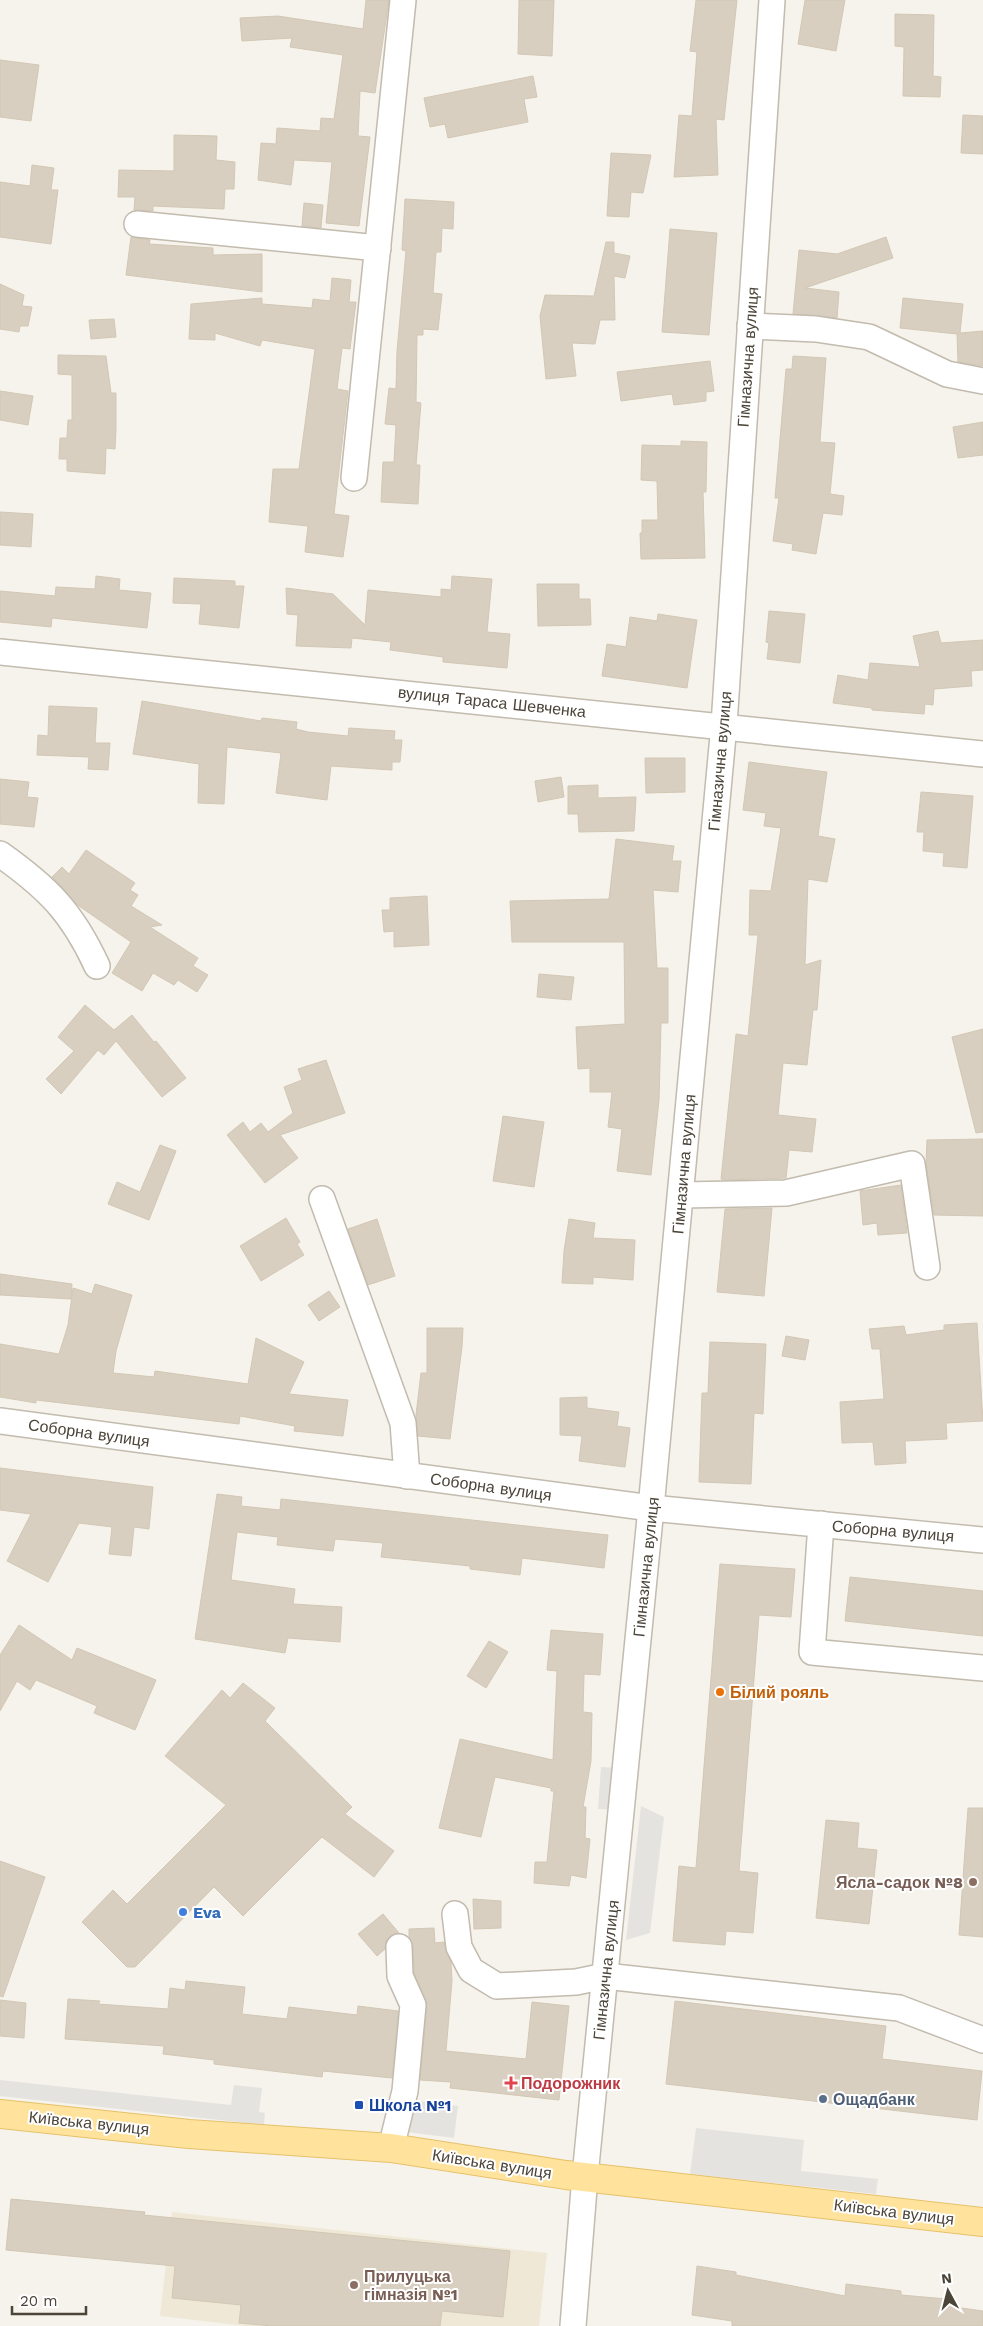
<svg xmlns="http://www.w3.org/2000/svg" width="983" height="2326" viewBox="0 0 983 2326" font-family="'Work Sans',sans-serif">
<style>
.education{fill:#efe8d6}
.parking{fill:#e5e3e0}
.building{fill:#d8cfc1;stroke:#d3c7b4}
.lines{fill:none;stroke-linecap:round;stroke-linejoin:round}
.minor-casing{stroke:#c2bbae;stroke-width:28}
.major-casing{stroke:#e6c16a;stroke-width:30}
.minor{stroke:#fff;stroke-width:25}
.major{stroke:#ffe39c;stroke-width:28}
.food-dot{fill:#e8710a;stroke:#fff;stroke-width:2}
.education-dot{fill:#8d6e63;stroke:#fff;stroke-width:2}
.shop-dot{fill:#3f7fe0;stroke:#fff;stroke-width:2}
.health-dot{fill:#e0444e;stroke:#fff;stroke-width:2}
.service-dot{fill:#5c6f8a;stroke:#fff;stroke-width:2}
.transit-dot{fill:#1a4fb4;stroke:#fff;stroke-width:2}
.labels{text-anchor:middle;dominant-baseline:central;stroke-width:4;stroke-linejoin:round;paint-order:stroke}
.street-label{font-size:16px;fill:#4b4439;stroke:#fff}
.food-label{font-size:16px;font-weight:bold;fill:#c56008;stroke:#fff;text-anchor:start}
.education-label{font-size:16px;font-weight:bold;fill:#785e54;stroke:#fff;text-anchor:end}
.shop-label{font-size:16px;font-weight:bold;fill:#366cbe;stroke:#fff;text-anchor:start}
.health-label{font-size:16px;font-weight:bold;fill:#be3a42;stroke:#fff;text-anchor:start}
.service-label{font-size:16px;font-weight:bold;fill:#4e5e75;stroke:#fff;text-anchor:start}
.transit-label{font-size:16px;font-weight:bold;fill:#164399;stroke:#fff;text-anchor:start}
</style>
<rect width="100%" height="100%" fill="#f6f3ec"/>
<!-- education -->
<polygon class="education" points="172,2212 547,2253 539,2326 246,2326 160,2316"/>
<!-- parking -->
<g class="parking">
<polygon points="601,1767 618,1768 614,1810 598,1809"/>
<polygon points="641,1806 664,1817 650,1933 626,1940"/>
<polygon points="0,2080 231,2105 234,2085 262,2088 259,2112 265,2113 264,2125 0,2096"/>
<polygon points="410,2100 458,2106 454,2138 406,2132"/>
<polygon points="696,2128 804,2140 801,2171 878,2179 876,2194 690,2174"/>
</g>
<!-- building -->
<g class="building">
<polygon points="366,0 389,0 375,93 360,91 358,136 370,137 359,226 326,223 332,162 294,160 291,185 258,180 261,143 276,144 277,128 320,131 321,118 334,119 343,55 290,47 292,38 242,41 240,18 278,16 363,29"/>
<polygon points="519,0 554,0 552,56 518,54"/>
<polygon points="696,0 737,0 724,120 716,119 718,175 674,177 679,115 692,116 697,52 690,51"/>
<polygon points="805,0 845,0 836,51 798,44"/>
<polygon points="895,14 934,15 933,76 941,77 940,97 903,96 904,47 895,46"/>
<polygon points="0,60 39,65 31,121 0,117"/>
<polygon points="533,76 537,97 524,99 528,122 448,138 445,124 430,127 424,98"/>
<polygon points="963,115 983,116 983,154 961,153"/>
<polygon points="174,135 217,136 216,160 235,162 234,189 225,189 224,209 153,206 153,211 134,210 135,197 118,197 119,170 174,171"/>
<polygon points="611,153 651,155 643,193 631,192 629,217 607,216"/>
<polygon points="32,165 54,168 51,190 58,190 51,244 0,237 0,182 30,186"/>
<polygon points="405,199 454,202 453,229 442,228 441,252 436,252 433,293 442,294 438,330 423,329 423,335 417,335 416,402 421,403 416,465 420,465 418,504 381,502 383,462 394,462 396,425 385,424 389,388 396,389 397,351 406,251 402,250"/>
<polygon points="304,203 323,205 321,228 302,226"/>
<polygon points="670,229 717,233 709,335 662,332"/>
<polygon points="131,237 150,240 149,244 213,248 213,255 262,254 262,292 126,275"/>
<polygon points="886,237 893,258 805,288 839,292 837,318 793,314 799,250 837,254"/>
<polygon points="606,242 614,242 614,253 630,256 625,278 614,276 615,320 600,320 595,344 572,343 576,376 546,379 540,316 545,295 594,296"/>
<polygon points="332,278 351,280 349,302 356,302 350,349 342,348 337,389 348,391 334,514 349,516 343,557 305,552 308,526 269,522 273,469 299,469 315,349 262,340 260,346 215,333 215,340 189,339 191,304 262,298 262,304 312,308 313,299 330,301"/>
<polygon points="0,284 24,295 22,306 32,307 28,326 20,326 19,332 0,329"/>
<polygon points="903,298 963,304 960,333 983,331 983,366 958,362 957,334 900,328"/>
<polygon points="114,319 116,337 91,339 89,320"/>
<polygon points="58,355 106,356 111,393 116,393 116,429 115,449 106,448 105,474 67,471 67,459 59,459 60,438 67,438 68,420 72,420 72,375 58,374"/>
<polygon points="793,356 826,358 820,442 835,443 830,494 844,496 842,515 823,513 816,554 792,550 793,544 773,541 779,498 775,498 786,369 792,369"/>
<polygon points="710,361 714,391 706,392 706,401 674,405 672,394 621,401 617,372"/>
<polygon points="0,391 33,396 28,425 0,420"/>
<polygon points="983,422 983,455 958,458 953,427"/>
<polygon points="681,441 707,442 706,492 703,492 705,558 641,559 640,533 642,533 642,520 658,520 657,481 641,480 642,445 681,446"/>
<polygon points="0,512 33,514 31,547 0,545"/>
<polygon points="96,576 120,579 119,590 151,593 147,628 52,618 51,627 0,622 0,591 55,596 56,587 95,589"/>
<polygon points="452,576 492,579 487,632 510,634 507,668 443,662 443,657 390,650 391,642 352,638 351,648 296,646 298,615 287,614 286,588 333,594 365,625 368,590 441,597 441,589 451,590"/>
<polygon points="174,578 235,581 235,586 244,586 239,628 199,624 201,604 173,603"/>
<polygon points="537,584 579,584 579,599 590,599 591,625 538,626"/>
<polygon points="769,611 805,614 800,663 767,659 769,643 766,642"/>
<polygon points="658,614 697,620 687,688 602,676 607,644 626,647 630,617 657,621"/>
<polygon points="938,631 941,643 983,640 983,670 971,671 972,686 934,689 933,705 925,704 924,714 872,710 872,708 833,703 838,675 868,680 870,663 920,667 913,636"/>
<polygon points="142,701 261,721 262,718 297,722 296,729 308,732 348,736 349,728 395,731 394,740 402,740 400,762 392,762 392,770 331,766 327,800 276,793 281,753 227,747 224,804 198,803 199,764 133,754"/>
<polygon points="49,706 97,708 95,743 110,743 108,770 88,769 89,757 37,755 38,735 48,736"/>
<polygon points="645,758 685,758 685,792 646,793"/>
<polygon points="749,762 827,772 818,836 835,839 827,882 808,879 805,965 821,960 817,1010 813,1010 807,1065 783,1063 778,1115 816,1119 812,1152 789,1150 786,1178 726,1180 721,1179 736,1034 748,1036 758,935 749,935 750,890 771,891 781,828 764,826 766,813 743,810"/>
<polygon points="561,777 564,797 538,802 535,781"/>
<polygon points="0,779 29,782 27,797 38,798 34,827 0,824"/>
<polygon points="598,785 598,798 636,797 634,831 579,832 578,814 568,814 568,786"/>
<polygon points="921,792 973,796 967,868 943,866 944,853 923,851 924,832 917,832"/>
<polygon points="616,839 674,846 672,861 681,861 678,892 653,890 657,968 668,968 668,1023 661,1023 659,1100 651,1175 617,1171 622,1129 608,1127 612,1092 590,1092 590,1068 578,1069 576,1027 625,1024 624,942 512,942 510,901 609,899"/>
<polygon points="86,850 135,883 130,890 138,895 131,906 162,925 150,927 198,958 193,966 208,975 197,992 178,980 174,985 153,973 142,991 112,973 131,942 79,906 52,877 62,867 69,874"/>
<polygon points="427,896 429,945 394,947 394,931 384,932 382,910 390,910 390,898"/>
<polygon points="539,974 574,977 571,1000 537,997"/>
<polygon points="85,1005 114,1030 132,1015 154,1042 156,1041 186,1078 162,1097 116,1041 104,1055 98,1050 61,1094 46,1079 74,1051 58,1037"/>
<polygon points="983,1029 983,1132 976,1133 952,1037"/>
<polygon points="326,1060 345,1113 280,1135 298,1158 265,1183 227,1135 243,1122 250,1132 261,1123 268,1132 293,1113 284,1087 302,1080 298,1069"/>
<polygon points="503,1116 544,1122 534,1187 493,1181"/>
<polygon points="983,1139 983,1216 934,1215 926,1163 927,1140"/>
<polygon points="160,1145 176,1151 149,1220 108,1204 117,1182 140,1192"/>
<polygon points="901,1185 907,1233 878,1235 877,1223 863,1225 860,1191"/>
<polygon points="772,1208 764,1296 717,1292 725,1209"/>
<polygon points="286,1218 300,1242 297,1244 304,1255 261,1281 240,1246"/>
<polygon points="377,1219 395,1276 368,1285 348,1229"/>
<polygon points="569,1219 595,1223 593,1238 635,1240 633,1280 593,1277 593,1284 562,1283 564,1251"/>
<polygon points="0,1274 72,1284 71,1299 0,1295"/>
<polygon points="95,1284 132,1295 116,1351 113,1373 154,1377 155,1371 248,1384 256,1338 304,1362 289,1394 348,1400 343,1436 294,1431 295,1426 240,1416 239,1424 36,1400 36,1403 0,1397 0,1344 59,1354 68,1325 73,1288 92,1294"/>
<polygon points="329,1291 340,1307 319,1321 308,1305"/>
<polygon points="977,1323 983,1421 946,1423 947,1439 905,1441 906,1463 875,1465 873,1442 842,1443 840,1402 884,1399 880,1349 872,1349 869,1329 904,1326 906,1335 944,1330 944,1325"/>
<polygon points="427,1328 463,1328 462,1347 450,1439 418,1436 416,1415 421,1373 427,1373"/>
<polygon points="786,1336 809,1340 805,1360 782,1356"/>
<polygon points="710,1342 766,1344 763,1414 754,1413 751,1484 699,1482 702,1393 708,1393"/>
<polygon points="587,1397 587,1408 619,1412 617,1426 630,1428 625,1467 579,1461 582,1436 560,1435 560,1398"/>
<polygon points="0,1468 153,1487 149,1529 134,1527 131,1556 109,1554 112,1527 79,1523 48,1582 7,1561 31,1514 0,1510"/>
<polygon points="217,1494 242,1497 241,1506 280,1510 281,1499 608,1535 604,1568 522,1558 520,1575 470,1569 470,1566 381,1557 383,1543 335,1539 333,1551 277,1545 278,1537 237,1532 231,1580 295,1589 293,1604 342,1607 340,1642 288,1638 285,1653 195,1639"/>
<polygon points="720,1564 795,1569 791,1617 759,1615 739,1871 758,1873 753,1933 726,1931 725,1945 673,1941 679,1866 696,1868"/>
<polygon points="850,1577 983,1591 983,1636 845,1621"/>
<polygon points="19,1625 72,1660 77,1648 156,1680 135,1730 94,1713 97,1706 36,1680 30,1690 17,1681 0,1711 0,1655"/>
<polygon points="551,1630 603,1634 600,1675 584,1674 583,1712 592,1713 591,1761 583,1807 586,1807 585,1838 590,1839 586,1878 571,1875 569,1886 534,1883 535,1862 547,1862 554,1791 551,1791 551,1788 495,1777 481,1837 439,1828 460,1739 553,1760 557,1671 547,1670"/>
<polygon points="489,1641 508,1652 486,1688 467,1676"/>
<polygon points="243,1683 275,1708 265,1721 352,1807 345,1814 394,1851 374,1877 322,1837 243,1916 214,1887 135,1967 127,1967 82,1922 113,1890 127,1904 226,1805 165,1756 222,1690 230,1698"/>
<polygon points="968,1808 983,1808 983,1937 959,1935"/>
<polygon points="826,1820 859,1823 857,1848 877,1850 869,1924 816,1918"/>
<polygon points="0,1861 45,1877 3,1997 0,1996"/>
<polygon points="473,1899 501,1901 501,1928 474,1929"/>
<polygon points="383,1914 399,1933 391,1935 386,1941 385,1949 377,1956 358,1934"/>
<polygon points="434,1928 435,1943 444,1942 451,1963 452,1981 446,2051 526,2059 532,2002 569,2006 559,2100 450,2088 451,2082 420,2080 427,2006 414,1973 413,1946 409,1938 409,1929"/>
<polygon points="186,1981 245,1987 242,2014 287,2019 289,2007 357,2015 358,2006 398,2011 392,2078 323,2071 322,2077 214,2064 214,2060 163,2054 164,2046 65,2039 68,1999 100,2001 98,2004 168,2009 170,1988 185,1990"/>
<polygon points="0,2000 26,2003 24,2038 0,2036"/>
<polygon points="675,2001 886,2026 882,2059 982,2071 977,2120 666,2084"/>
<polygon points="11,2199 145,2212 144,2215 510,2251 503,2317 442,2311 440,2326 272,2326 239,2323 241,2305 172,2298 175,2266 6,2250"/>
<polygon points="697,2266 736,2272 736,2275 845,2296 846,2284 901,2291 901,2295 947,2299 947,2306 983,2311 983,2326 732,2326 732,2321 692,2315"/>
</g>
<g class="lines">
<defs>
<g id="minor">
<polyline points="137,224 378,248"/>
<polyline points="750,326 816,329 869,337 947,374 983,381"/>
<polyline points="354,478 403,0"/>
<polyline points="0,652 983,754"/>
<path d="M0,854C48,888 72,912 97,966"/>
<polyline points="681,1195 786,1193 912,1164 927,1267"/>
<polyline points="322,1199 403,1423 407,1476"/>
<polyline points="0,1421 651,1508 983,1540"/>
<polyline points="821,1524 812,1652 983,1668"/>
<polyline points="455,1914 459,1947 471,1970 497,1986 576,1982 605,1976 899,2008 983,2040"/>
<polyline points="391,2148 405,2091 413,2005 400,1976 399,1947"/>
<polyline points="573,2326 585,2176 651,1508 724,725 772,0"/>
</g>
<polyline id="major" points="0,2114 189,2134 391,2148 566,2175 983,2222"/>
</defs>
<!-- minor casing -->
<use href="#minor" class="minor-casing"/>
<!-- major casing -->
<use href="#major" class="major-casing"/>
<!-- minor -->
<use href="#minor" class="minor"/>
<!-- major -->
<use href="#major" class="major"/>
</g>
<!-- markers -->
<circle class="food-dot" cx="720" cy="1692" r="5"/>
<g class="education-dot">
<circle cx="973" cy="1882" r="5"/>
<circle cx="354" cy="2285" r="5"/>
</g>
<circle class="shop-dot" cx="183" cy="1912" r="5"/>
<path class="health-dot" d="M508.5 2075.5h5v5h5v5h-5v5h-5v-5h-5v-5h5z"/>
<circle class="service-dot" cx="823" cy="2099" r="5"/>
<rect class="transit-dot" x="354" y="2100" width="10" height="10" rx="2.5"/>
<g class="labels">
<!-- street labels -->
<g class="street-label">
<text transform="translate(748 357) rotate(-86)">Гімназична вулиця</text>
<text transform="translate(492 702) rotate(6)">вулиця Тараса Шевченка</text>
<text transform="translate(720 761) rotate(-85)">Гімназична вулиця</text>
<text transform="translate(684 1164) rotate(-85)">Гімназична вулиця</text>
<text transform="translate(89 1433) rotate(8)">Соборна вулиця</text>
<text transform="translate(491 1487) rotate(8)">Соборна вулиця</text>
<text transform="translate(893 1531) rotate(5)">Соборна вулиця</text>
<text transform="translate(646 1567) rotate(-84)">Гімназична вулиця</text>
<text transform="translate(606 1970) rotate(-84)">Гімназична вулиця</text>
<text transform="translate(89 2123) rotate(6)">Київська вулиця</text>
<text transform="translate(492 2164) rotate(9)">Київська вулиця</text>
<text transform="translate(894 2212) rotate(7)">Київська вулиця</text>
</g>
<!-- food labels -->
<g class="food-label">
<text x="730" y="1692">Білий рояль</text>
</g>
<!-- education labels -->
<g class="education-label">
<text x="963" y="1882">Ясла-садок №8</text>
<text x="364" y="2276" text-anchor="start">Прилуцька<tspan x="364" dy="18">гімназія №1</tspan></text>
</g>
<!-- shop labels -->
<g class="shop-label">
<text x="193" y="1912">Eva</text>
</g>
<!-- health labels -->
<g class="health-label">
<text x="521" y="2083">Подорожник</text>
</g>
<!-- service labels -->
<g class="service-label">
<text x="833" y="2099">Ощадбанк</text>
</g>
<!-- transit labels -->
<g class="transit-label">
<text x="369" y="2105">Школа №1</text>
</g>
</g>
<!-- north arrow -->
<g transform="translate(948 2291) rotate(353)" stroke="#ffffff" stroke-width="4" paint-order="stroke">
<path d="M0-4L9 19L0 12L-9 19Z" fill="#4b4439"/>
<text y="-8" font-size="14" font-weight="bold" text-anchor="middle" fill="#4b4439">N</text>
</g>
<!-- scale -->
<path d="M12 2306v8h74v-8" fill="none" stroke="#4b4439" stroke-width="2.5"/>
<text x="20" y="2306" font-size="15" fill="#4b4439" stroke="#ffffff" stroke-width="4" paint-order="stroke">20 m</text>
</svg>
